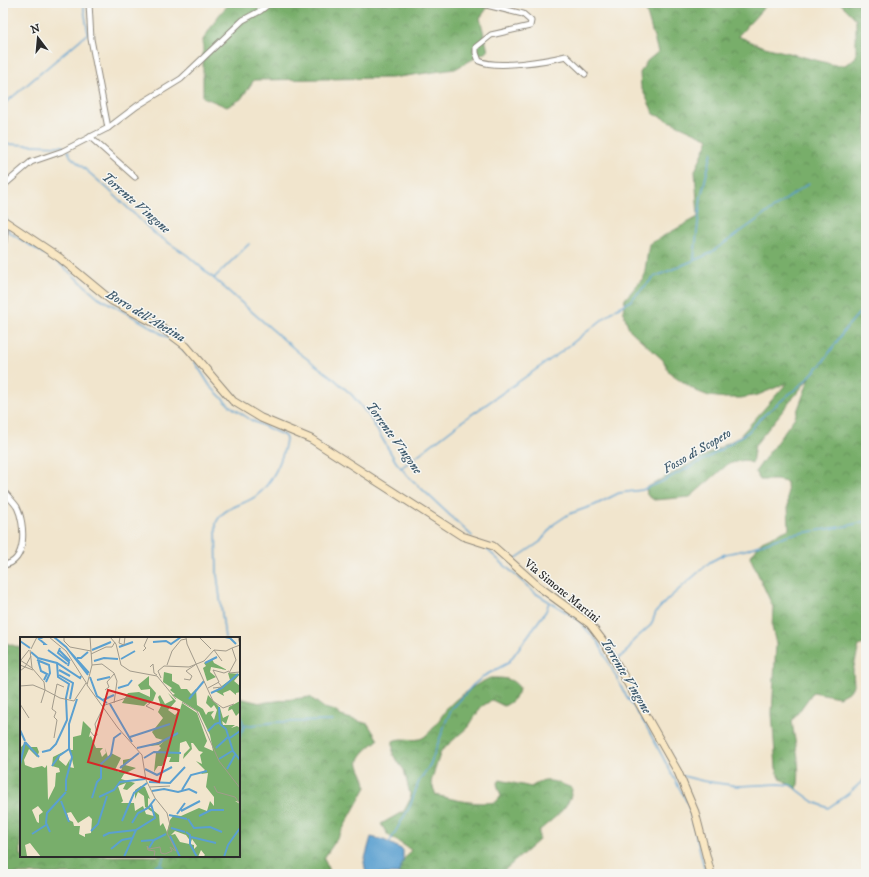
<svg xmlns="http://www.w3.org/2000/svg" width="869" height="877" viewBox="0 0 869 877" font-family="'IM FELL DW Pica',serif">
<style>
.forest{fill:url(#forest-crowns);stroke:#526c4b}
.water{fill:#5ba0d0;stroke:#43667e}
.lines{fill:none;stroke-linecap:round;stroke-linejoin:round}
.stream{stroke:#5ba0d0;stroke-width:1.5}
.street-casing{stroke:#8e887c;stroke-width:7}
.secondary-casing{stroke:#8e887c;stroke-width:9}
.street{stroke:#fff;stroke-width:5}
.secondary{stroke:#f9e7c3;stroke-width:7}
.labels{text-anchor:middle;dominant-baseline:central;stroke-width:3;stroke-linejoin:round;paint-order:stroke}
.street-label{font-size:12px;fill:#2b2b2b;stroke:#f6f6f2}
.water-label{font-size:13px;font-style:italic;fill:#3e5a6d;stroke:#f6f6f2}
.inset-river{fill:none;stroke:#5ba0d0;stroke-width:2}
.inset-road{fill:none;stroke:#a29b8c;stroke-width:1}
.view{fill:#d62828;fill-opacity:0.15;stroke:#d62828;stroke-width:2}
.inset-edge{fill:none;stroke:#2b2b2b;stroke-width:2}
</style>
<defs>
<pattern id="forest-crowns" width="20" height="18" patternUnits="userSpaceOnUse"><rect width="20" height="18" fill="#78ae6b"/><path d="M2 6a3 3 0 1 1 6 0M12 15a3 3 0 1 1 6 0" fill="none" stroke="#638e58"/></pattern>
</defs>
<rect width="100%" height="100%" fill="#f6f6f2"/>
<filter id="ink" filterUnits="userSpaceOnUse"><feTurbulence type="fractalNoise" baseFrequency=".025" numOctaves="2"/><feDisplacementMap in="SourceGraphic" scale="8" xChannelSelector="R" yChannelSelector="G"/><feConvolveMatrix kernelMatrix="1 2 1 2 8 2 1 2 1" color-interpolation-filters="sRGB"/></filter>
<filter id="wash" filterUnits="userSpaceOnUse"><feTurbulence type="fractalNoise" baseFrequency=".012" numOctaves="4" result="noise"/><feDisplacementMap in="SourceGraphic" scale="16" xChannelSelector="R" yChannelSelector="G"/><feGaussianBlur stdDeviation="0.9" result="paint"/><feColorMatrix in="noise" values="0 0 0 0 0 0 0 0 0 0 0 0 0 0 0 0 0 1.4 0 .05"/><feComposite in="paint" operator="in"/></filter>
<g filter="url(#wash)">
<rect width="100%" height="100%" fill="#f1e5cd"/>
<!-- forest -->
<g class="forest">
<polygon points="230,3 491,3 480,18 488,51 455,69 392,78 254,80 241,99 227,107 203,97 203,40 219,15"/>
<path d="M644,3H768L738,36L761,46L835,65H845L856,57V19L840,3H866V607L861,609L866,619V643L859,646L853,671L854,684L850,691L839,697L813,692L792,721C795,744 802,767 797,790L780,778L776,768L772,713L776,644L772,627L773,607L750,557L762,541L789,529L787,482L776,480H760L755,472L795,417L810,377L755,445L752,463L744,460L728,464L690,497L654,500L647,495L646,488L739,437L787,383L758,395L741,398H725L709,396L696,391L669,372L663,360L629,329L623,311L625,299L644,277L649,244L698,217L695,171L709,139L654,114L641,87L640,73L647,61L658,52Z"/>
<path d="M3,642L21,648V856H239V698L260,703L310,697L324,708L335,711L341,716L368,724L378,740C372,745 356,756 359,765C361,773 366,778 366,787L339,836L324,858L330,874H3Z"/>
<path d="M490,678C502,678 511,677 519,687C519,697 512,702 504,706L492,700L481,707L469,726L441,751L431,782L436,795C455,800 476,805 496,802L501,796L497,784L500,780L531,787C547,776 555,782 572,788C572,807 552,819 539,831V840L500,874H398L399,866L411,850L388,835L381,824L404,811L411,798L404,770L393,755V741C402,736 416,743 424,737C435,729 440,717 449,706C460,695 476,684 490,678Z"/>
</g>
<!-- water -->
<polygon class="water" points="371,837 384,840 403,850 403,862 398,874 366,874 364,862"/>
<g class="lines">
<!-- stream -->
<g class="stream">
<polyline points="3,105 88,33 83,3"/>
<polyline points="3,144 62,146 66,148"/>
<polyline points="68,151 71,157 108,189 154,233 187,255 298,352 333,378 352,395 369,416 396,462 408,476 472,536"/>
<polyline points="3,215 7,219"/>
<polyline points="8,227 9,232 60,264 98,297 146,324 176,343 189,355"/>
<polyline points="694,259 701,197 712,152"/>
<polyline points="214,278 249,244"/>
<path d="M195,362L210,386L230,406L251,420L285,436L286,440C283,459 272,484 256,496C243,506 223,506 216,523L217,574L225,638"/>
<polyline points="401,468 461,422 561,352 617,308 630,301 654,277 709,254 809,183"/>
<polyline points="482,545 535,593 576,618 598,642 624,692 645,724 688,804 706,874"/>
<polyline points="512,561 540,542 554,524 569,514 595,505 619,493 642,490 659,483 709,457 748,432 764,415 804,382 823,362 846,328 866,305"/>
<polyline points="618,659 629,649 633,641 651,625 656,612 668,599 710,562 725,554 745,550 788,535 847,526 866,521"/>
<polyline points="239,711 244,726"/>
<polyline points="244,726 277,722 333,721"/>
<polyline points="239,738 244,727"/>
<polyline points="683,776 703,781 738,786 779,784 791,785 814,802 828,808 848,794 866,778"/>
<polyline points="389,843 410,806 419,781 430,765 447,719 452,709 473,685 484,676 508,663 546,611 549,602"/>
<polyline points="165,856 161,864 166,874"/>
<polyline points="139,874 161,864"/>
</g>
</g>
</g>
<g filter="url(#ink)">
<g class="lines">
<defs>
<g id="street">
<polyline points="89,3 91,39 108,128"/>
<path d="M478,3L523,14L531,21L530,26L491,35L476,47V53L479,61C497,69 546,61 566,56L585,74"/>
<polyline points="90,137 135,177"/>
<polyline points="3,186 31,162 63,151 108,128 137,106 181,79 243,20 260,11 270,3"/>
<polyline points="3,248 6,224"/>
<path d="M3,490C7,496 13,501 17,507C25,523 28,563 3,565"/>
</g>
<polyline id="secondary" points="3,220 60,258 112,301 158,325 186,346 233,401 261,418 311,439 462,536 493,546 538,586 590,624 606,645 678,772 695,812 711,874"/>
</defs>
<!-- street casing -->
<use href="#street" class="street-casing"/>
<!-- secondary casing -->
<use href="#secondary" class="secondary-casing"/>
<!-- street -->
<use href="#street" class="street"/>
<!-- secondary -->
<use href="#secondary" class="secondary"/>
</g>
</g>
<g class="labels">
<!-- street labels -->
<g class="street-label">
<text transform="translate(562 591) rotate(39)">Via Simone Martini</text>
</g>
<!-- water labels -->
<g class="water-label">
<text transform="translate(136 203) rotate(41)">Torrente Vingone</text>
<text transform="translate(146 316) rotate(31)">Borro dell'Abetina</text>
<text transform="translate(394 438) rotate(54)">Torrente Vingone</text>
<text transform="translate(697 451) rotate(-30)">Fosso di Scopeto</text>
<text transform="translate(626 676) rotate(59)">Torrente Vingone</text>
</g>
</g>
<!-- overview -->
<g transform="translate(20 637)">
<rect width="220" height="220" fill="#f1e5cd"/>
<path d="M192,22L194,26L207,33L191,30L190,35L196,40L187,44L183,31L186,29L184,26ZM144,35L152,37V44L159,48L161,52H167L171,57L176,52L177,68L183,72L186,78L188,75L194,74L191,78L194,83L197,73L194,68L191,71L186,66L188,58L200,71L203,81L209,78L206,87L202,84L203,88H215L211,91L217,89L220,91V165L215,164L220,167V220H183L185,218L181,213L178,220H21L10,206L5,208L7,219L10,220H0V111L6,105L10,110H17L19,115L17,120L9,112L4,123L5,128L13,131L22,129L25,131L27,128L28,163L35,149L36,136L40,135L39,131L32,129L33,120L47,113L40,118L39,123L46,129L50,122L49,130L54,131L50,113H53V100L61,98L63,84L71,92L69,100L71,99L76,111H83L80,114L82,120L86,116L85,111L88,120L91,116L101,121L95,133L99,135L102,132L100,129L103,128V123L114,121L105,128L116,131L104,137L101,142L115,146L107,153L103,152L106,146L98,149L103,164L101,166H114L115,174L123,169L126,177L134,179V176L125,170L124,159L118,155L115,162V153L121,149L125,150L130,162L128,161V169L139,178L140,189L143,186L147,195L150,183L154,178L161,179L179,171L187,174L190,164L194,169V160L186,150L188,136L181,137L185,133L176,124L182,127L180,118L183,115L179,114L173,106H171L172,112L163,122L164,117L170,111L166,104L160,106L159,125H149L151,120H147L142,129H138L134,135L136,116L141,111L139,109L144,104L139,108L129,109L143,103L136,101L132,95L143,81L138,75L141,69L138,60L140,58L145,67L153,63L148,56L156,64L148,73L155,78L158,75L155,70L160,73L162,66L177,76L187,104L184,110L193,114L190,98L179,75L152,58L155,57L150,53L152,51L143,45ZM18,169L23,175L19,178V186L17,185L12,173ZM51,175L58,186L69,179L72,182L71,196L65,197V200L59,197L60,189H54L53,185L49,183L47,176ZM155,194L166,198L171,205L172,202L177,209L174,212V208L160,205L155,197L151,198ZM208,36L220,37L214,44L220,49V55L216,56V58L210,53L203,56L204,59L195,54L210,43ZM129,39V48L136,56L133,64H129L124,69L102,66L108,56L119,55L130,60V52L121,53L118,48ZM220,64V75L216,79L212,72L208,74L209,70Z" fill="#78ae6b" fill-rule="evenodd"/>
<path class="inset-river" d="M34,0L46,10L68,38M205,0L210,1L216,7M0,4L10,11M133,5L146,4L151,7L161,0M23,7H25L19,2L23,0M99,10L113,5M40,11L38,16L49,25L48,29M28,13L47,27M39,13L50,24M72,13L91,5M11,15L18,21L37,26L60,41L61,39M50,15L69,36M57,21H61L68,15M101,22L115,14M17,23L29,28L30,36L26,45M18,23L21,34L27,37L24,43M74,24L84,21L98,22M185,26L197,20M39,33L50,39M39,38L53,46L50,62M70,40L77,59L87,66M77,43L90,40M98,51L108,48L112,43M191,56L202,51L218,37M169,62L184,44M83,63L94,58M90,67L112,105M199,70L200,87L206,92L213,114L220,123M0,93L5,104M188,94L195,87L201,85M110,100L150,87M210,101L220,94M5,105L19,120M117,111L139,106L158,96M196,111L208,100M22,115L30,113L36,107L47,83L46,61L49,47L38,40L37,26M91,118L94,101L101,96M124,121L134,115L161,116M199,122L212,114M0,128L5,105M32,129L39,119L49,112M100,131L119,116M125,132L137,138L152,130M207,132L215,118M129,145L150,146L165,130M162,153L171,138L187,134M46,154V143L52,120L49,111V87L57,62M132,154L144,152L158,155L169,152L177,156M79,160L94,153L100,145L125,142M72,161L77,145L81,141V127L91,118M41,164L49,185M161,174L180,164M157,177L165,166M149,178L167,182M179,179L191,173H204M168,182L174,191L190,190L202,195M102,184L114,156L127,146M112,186L118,176L128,171L135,162M151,191L165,195M71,194L78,187L87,159M30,195L26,186L27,176L46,155M166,195L170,198V207L177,220M12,197L26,188M83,199L89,196L116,193M150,199L160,220M171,200L196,206M121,204L134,203M129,211L134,203L146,197M91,212L102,203L112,201M104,220L116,193L135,181L131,167M204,220L208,208L220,191"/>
<path class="inset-road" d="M29,0L46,14L67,47M44,0V4L50,10L71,14M70,0L72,28L67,48L98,91L122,118L126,143L135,161L147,176L150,188L147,196L156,214L150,210L152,214L145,217L141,216L140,210L129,212L127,209L128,213L135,214L134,220M90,0L96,7L101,28L110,34L137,39L156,62M100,0L99,6L104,8L105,0M166,0L167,7L193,64L203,71L214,67M179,0L191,12M218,0L220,8L212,11L216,23L209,36L220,35M11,12L17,0M10,13L12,31M194,13L202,24M123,14L126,11L124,9L128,0M71,17L86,10H92L95,5M0,23L12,31L24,45L25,53L40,61L54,64L66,46M1,23L9,13M0,28L5,30L11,19M72,28L82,27L94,36L97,44L94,66M147,28L152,14L161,3L166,2M130,30L133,27L134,36L137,38M0,34L5,30L13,33M141,41L138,34L144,29L169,30L184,24L194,13L206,14L212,11M164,42L170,43L172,39L166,34L175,28M0,49L13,48L25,53L21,66M188,51L199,45L193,33L204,36L209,34M193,51L202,50L198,45M85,53L89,50L87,45L94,37M162,65L177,74L199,124L220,151M0,67L9,81M82,69L112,59L130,66L126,69L134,73M70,94L74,99L77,98L75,87L83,71M34,101L37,83L34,80L36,75L32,72L37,47L44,50M194,149L197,155L215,160L220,167M130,150L150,149"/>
<path class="view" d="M88,53L159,73L139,145L68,125Z"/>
<rect width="220" height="220" class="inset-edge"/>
</g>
<!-- margin -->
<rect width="869" height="877" fill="none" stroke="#f6f6f2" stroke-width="16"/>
<!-- north arrow -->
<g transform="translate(38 38) rotate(344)" stroke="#f6f6f2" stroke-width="3" paint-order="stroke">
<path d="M0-3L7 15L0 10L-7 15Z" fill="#2b2b2b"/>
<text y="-6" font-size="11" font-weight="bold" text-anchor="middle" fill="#2b2b2b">N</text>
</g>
</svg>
